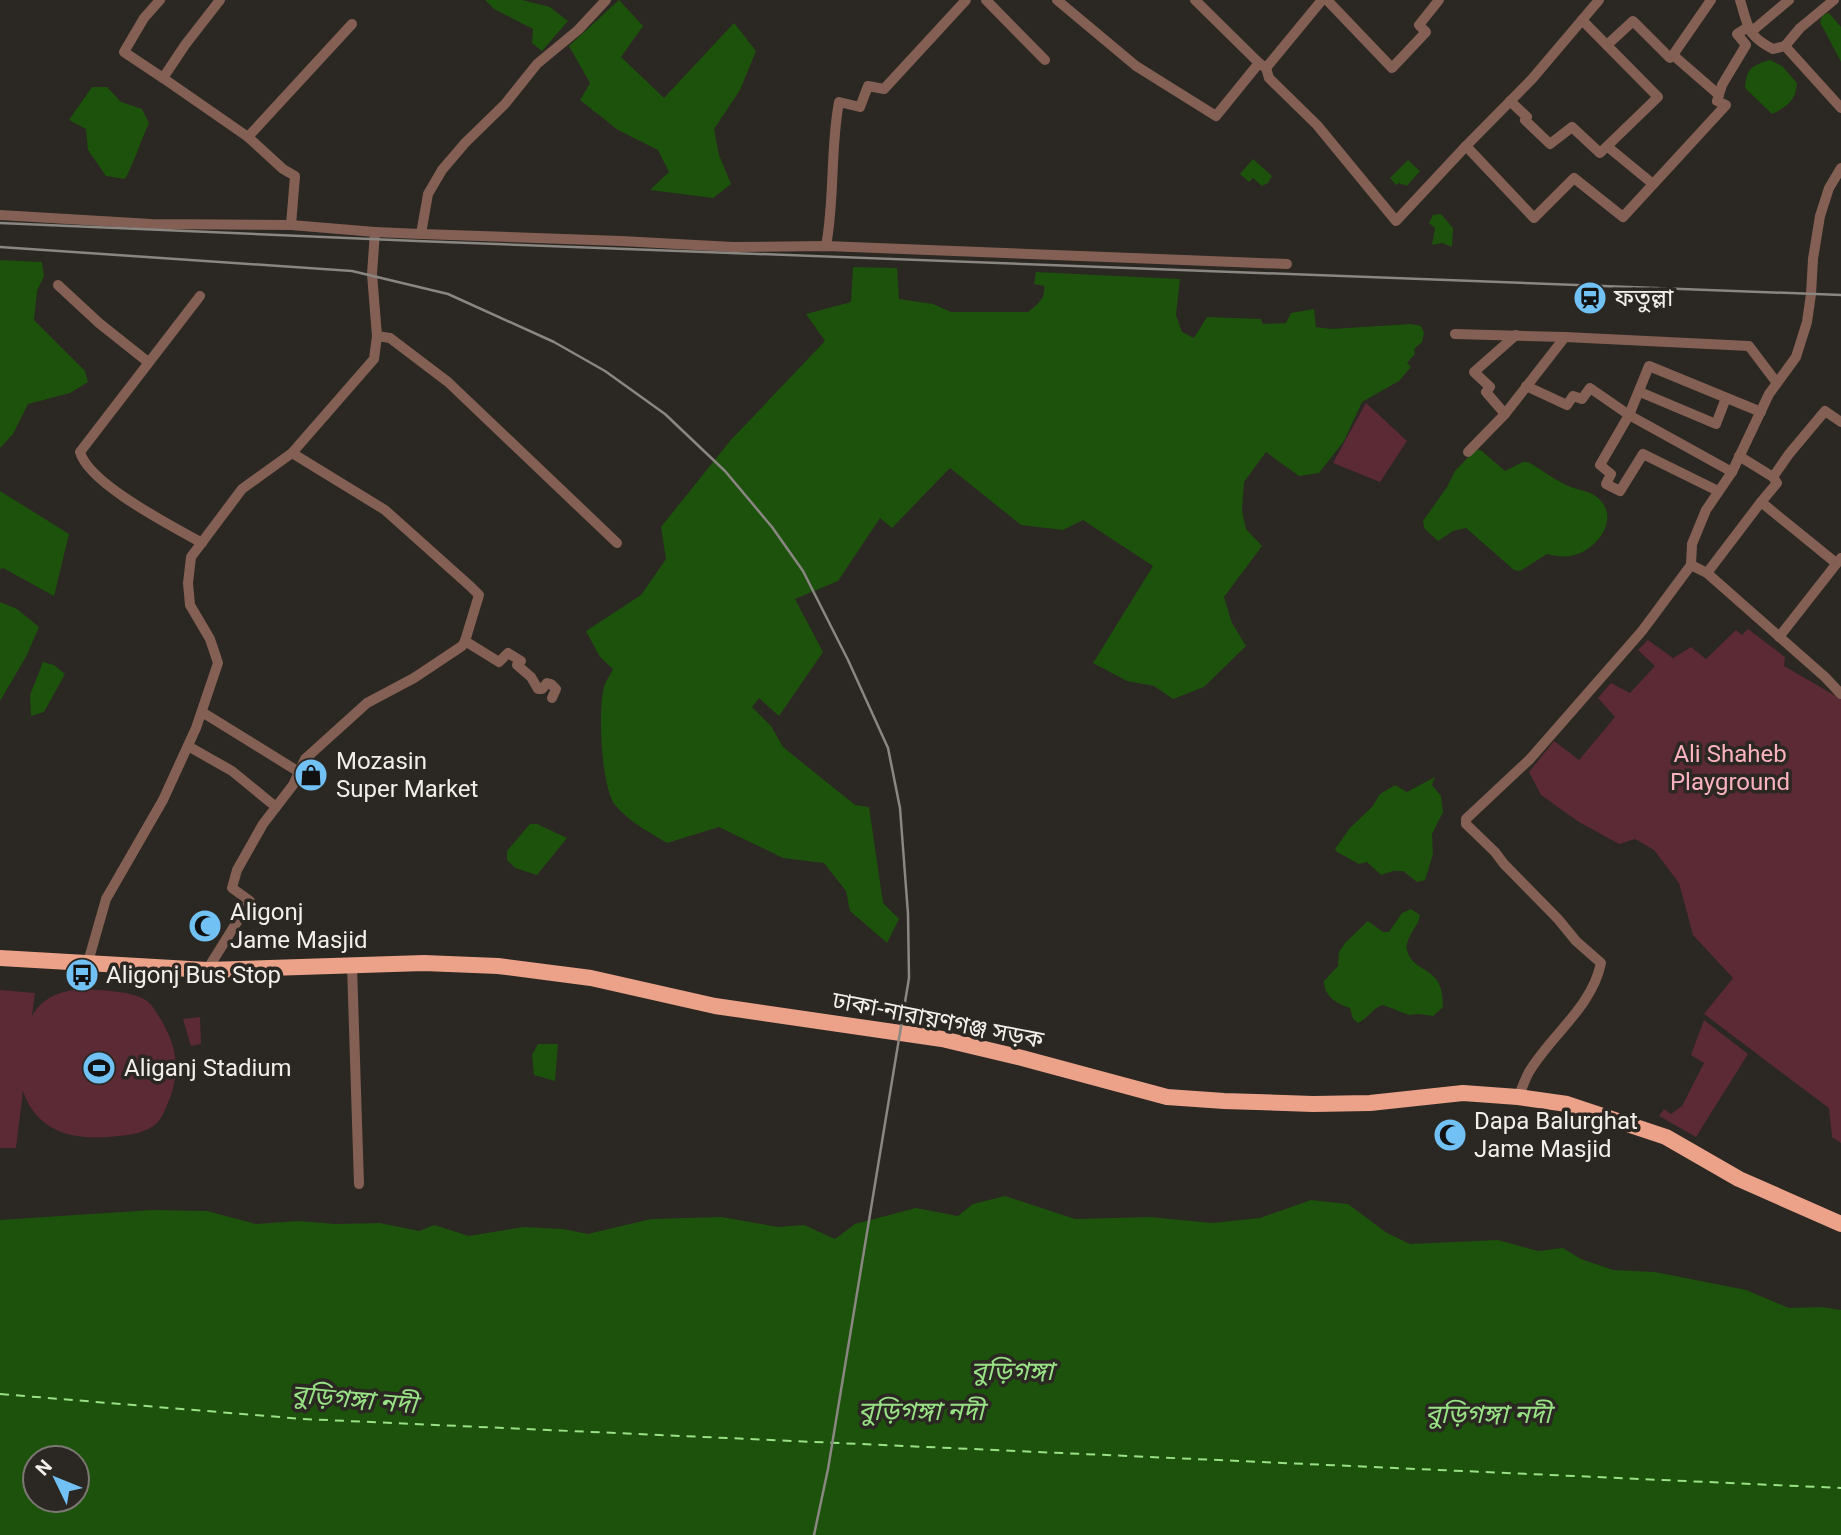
<svg xmlns="http://www.w3.org/2000/svg" width="1841" height="1535" viewBox="0 0 1841 1535" font-family="Roboto,'Noto Sans Bengali',sans-serif">
<style>
.green{fill:#5b2a35}
.water{fill:#1d520c;fill-rule:evenodd}
.lines{fill:none;stroke-linecap:round;stroke-linejoin:round}
.ferry{stroke:#98e185;stroke-width:2;stroke-dasharray:9 7;stroke-linecap:butt}
.minor{stroke:#836053;stroke-width:10}
.trunk{stroke:#eba289;stroke-width:16}
.rail{stroke:#8a8682;stroke-width:2.5}
.labels{text-anchor:middle;dominant-baseline:central;stroke-width:7;stroke-linejoin:round;paint-order:stroke}
.poi-label{font-size:24px;fill:#f2efeb;stroke:#2b2722;text-anchor:start}
.park-label{font-size:24px;fill:#fbb2bf;stroke:#2b2722}
.street-label{font-size:24px;fill:#f2efeb;stroke:#2b2722}
.water-label{font-size:26px;font-style:italic;fill:#98e185;stroke:#2b2722}
</style>
<rect width="100%" height="100%" fill="#2b2722"/>
<!-- green -->
<g class="green">
<polygon points="1366,403 1407,441 1380,482 1333,463"/>
<polygon points="1748,629 1785,657 1784,666 1841,699 1841,1143 1832,1137 1829,1108 1704,1014 1733,978 1693,935 1679,883 1654,850 1635,839 1619,844 1579,822 1541,795 1529,772 1554,741 1579,760 1615,717 1598,698 1611,683 1630,693 1655,666 1638,650 1648,640 1673,658 1691,647 1706,659 1736,630 1742,635"/>
<path d="M79,989C99,990 124,990 142,998C150,1001 155,1010 160,1018C176,1045 181,1067 170,1098C166,1106 164,1115 158,1122C148,1132 132,1135 119,1136C78,1141 38,1135 23,1091L16,1148H0V990L35,993L32,1016C43,997 59,992 79,989Z"/>
<polygon points="200,1017 201,1044 191,1046 183,1019"/>
<polygon points="1704,1020 1748,1054 1696,1137 1659,1116 1664,1109 1671,1114 1682,1106 1704,1063 1691,1055"/>
</g>
<!-- water -->
<g class="water">
<polygon points="485,0 522,0 550,7 568,21 542,51 532,43 533,29 494,9"/>
<polygon points="619,0 643,26 621,57 664,98 734,23 756,51 740,90 714,129 719,155 731,184 713,198 650,190 669,172 658,150 618,130 580,100 590,83 569,46"/>
<polygon points="1829,13 1841,27 1841,62 1820,22 1823,15"/>
<path d="M1770,60L1782,66L1797,83C1796,100 1787,107 1772,114L1745,88C1746,69 1752,65 1770,60Z"/>
<path d="M92,87H107L121,102L142,109L149,123C140,142 135,161 125,179L106,176L88,150L86,129L69,120Z"/>
<polygon points="1253,159 1272,176 1268,183 1262,186 1253,178 1249,182 1240,174"/>
<polygon points="1408,160 1420,171 1407,186 1399,183 1396,185 1390,178"/>
<polygon points="1441,214 1453,228 1452,247 1442,243 1432,245 1435,228 1429,223 1433,215"/>
<polygon points="0,260 42,262 44,276 37,291 34,320 85,371 88,382 70,393 28,404 13,434 0,448"/>
<path d="M853,267L897,268L899,299L933,304L951,312H1028C1037,305 1046,298 1044,286L1034,284L1036,272L1180,279L1176,315L1182,332L1194,338L1207,317L1261,319L1263,324L1286,323L1291,313L1314,309L1316,327L1331,329L1411,324L1421,326L1424,333L1422,342L1414,349L1415,354L1407,363L1411,367L1399,381L1362,402L1344,441L1319,473L1299,476L1266,452L1244,482L1242,511L1246,529L1262,546L1224,597L1232,623L1246,646L1204,687L1173,699L1154,686L1127,681L1093,663L1153,566L1083,520L1063,530L1021,525L950,468L892,528L880,518L838,581L795,599L823,652L779,716L759,698L752,707L771,726L783,747L855,805L869,807L883,903L899,919L887,943L850,911L846,891L824,863L783,858L719,827L667,843C649,832 629,822 615,805C601,787 597,705 605,684C607,679 611,674 613,669L600,657L586,631L641,595L666,559L661,527L730,441L825,341L806,314L851,302Z"/>
<path d="M1476,449L1482,451L1505,471L1523,462H1528C1541,469 1553,479 1566,485C1578,491 1592,490 1601,501C1619,522 1595,550 1574,555C1565,558 1556,556 1547,554L1520,571L1514,570L1466,528L1453,531L1438,541L1424,528L1423,521L1447,487L1455,471Z"/>
<polygon points="0,491 69,534 54,596 3,568 0,569"/>
<polygon points="0,602 17,609 39,627 27,655 0,701"/>
<polygon points="43,662 54,665 65,674 44,712 31,716 30,695"/>
<polygon points="1435,777 1432,785 1441,796 1443,812 1432,834 1433,854 1425,880 1417,882 1403,871 1393,871 1381,875 1367,862 1359,864 1337,852 1335,849 1350,828 1372,807 1380,794 1395,785 1407,792"/>
<polygon points="530,824 537,824 567,838 537,875 515,868 507,860 507,851"/>
<path d="M1411,909L1420,915C1419,926 1404,939 1407,950C1414,976 1444,963 1443,1007L1433,1016L1419,1014L1409,1015L1383,1005C1372,1008 1369,1018 1358,1023L1353,1019L1350,1008C1337,1004 1324,996 1324,981L1338,966L1339,952L1345,943L1368,921L1383,932H1389L1402,913Z"/>
<polygon points="538,1044 558,1044 555,1081 534,1075 532,1055"/>
<path d="M1005,1196L1075,1219L1150,1217L1212,1223L1260,1218L1311,1200L1348,1204L1387,1233L1410,1244L1498,1240L1538,1251L1563,1248L1581,1259L1613,1270L1655,1272L1746,1290L1789,1308L1822,1307L1841,1310V1535H0V1220L152,1210L207,1211L256,1224L298,1221L335,1224L380,1223L419,1231L434,1225L469,1236L524,1227L563,1229L588,1234L651,1219L721,1217L778,1227L804,1225L835,1239L855,1224L916,1208L958,1216L973,1204ZM35,1458H77V1500H35Z"/>
</g>
<g class="lines">
<!-- ferry -->
<polyline class="ferry" points="0,1394 303,1419 1841,1488"/>
<!-- minor -->
<g class="minor">
<polyline points="160,0 144,18 124,52 163,78"/>
<polyline points="220,0 185,45 163,78 248,137"/>
<polyline points="986,0 1045,60"/>
<polyline points="1057,0 1136,66 1216,116 1259,63 1266,68 1322,0"/>
<polyline points="1195,0 1259,63"/>
<polyline points="1327,0 1392,68 1426,32 1419,25 1439,0"/>
<polyline points="1599,0 1532,79 1466,146 1534,218 1574,178 1623,217 1726,105 1717,101 1722,85 1746,45 1737,34 1748,27"/>
<path d="M1740,0C1748,26 1747,36 1773,49L1785,46L1841,108"/>
<polyline points="1751,32 1789,0"/>
<polyline points="1607,45 1633,21 1670,58 1673,55 1719,95"/>
<polyline points="1785,46 1800,28 1834,0"/>
<polyline points="1673,55 1711,0"/>
<polyline points="1266,68 1269,78 1317,125 1396,221 1466,146"/>
<polyline points="1510,101 1527,117 1525,120 1550,144 1572,127 1600,153 1658,97 1582,20"/>
<polyline points="1608,147 1653,184"/>
<polyline points="0,215 151,224 291,225 375,232"/>
<polyline points="291,225 295,176 283,169 248,137 352,24"/>
<polyline points="421,234 621,241 733,247 826,246 1287,264"/>
<path d="M826,246C835,198 830,150 839,102L860,107L868,86L884,89L966,0"/>
<polyline points="58,285 99,323 148,362"/>
<path d="M200,296L80,452C89,484 172,526 202,543"/>
<polyline points="1455,334 1565,337"/>
<polyline points="377,336 390,338 448,382 617,543"/>
<polyline points="1526,386 1567,405 1573,396 1582,399 1590,388 1629,415 1732,472"/>
<polyline points="1640,392 1716,424 1726,398"/>
<polyline points="1505,414 1486,392 1490,387 1474,372 1516,335"/>
<polyline points="1468,452 1505,414 1565,337 1749,346 1777,383"/>
<polyline points="292,453 385,510 471,587 479,595 465,641 499,662 508,653 521,661 517,665 531,677 538,689 542,689 547,683 551,684 556,689 552,698"/>
<polyline points="1739,456 1773,477"/>
<polyline points="1718,491 1643,454 1620,491 1606,484 1611,474 1600,465 1629,415 1649,366 1761,412"/>
<polyline points="1761,502 1777,483 1773,477 1789,454 1825,411 1841,422"/>
<polyline points="1691,565 1707,573 1825,677 1841,694"/>
<polyline points="1707,573 1761,502 1836,563"/>
<polyline points="1779,637 1841,558"/>
<polyline points="202,712 299,772"/>
<polyline points="188,746 232,771 276,807"/>
<polyline points="88,962 106,899 163,800 196,728 218,663 210,639 190,605 188,583 191,557 242,489 292,453 374,359 377,336 372,274 375,232 421,234 428,194 442,170 465,143 505,104 537,64 578,30 606,0"/>
<polyline points="352,966 359,1184"/>
<polyline points="207,970 250,901 232,888 237,870 263,824 293,785 305,759 367,703 414,678 462,646 465,641"/>
<path d="M1518,1097C1522,1089 1525,1079 1529,1072C1551,1035 1592,1007 1601,963L1576,941L1558,919L1504,864L1495,852L1466,824V819L1530,759L1642,631L1691,565L1692,544L1706,510L1732,472L1769,394L1796,357L1807,322L1811,294L1813,259L1820,216L1829,188L1841,168"/>
</g>
<!-- trunk -->
<polyline class="trunk" points="0,958 207,970 424,963 498,966 591,978 715,1006 942,1039 1022,1058 1167,1097 1224,1101 1313,1104 1370,1103 1463,1093 1518,1097 1567,1104 1666,1137 1739,1179 1841,1224"/>
<!-- rail -->
<g class="rail">
<polyline points="0,223 417,241 1841,295"/>
<polyline points="0,247 352,271 448,294 554,342 605,371 665,414 725,471 772,527 803,571 848,660 888,748 900,808 908,914 909,978 828,1469 814,1535"/>
</g>
</g>
<!-- icons -->
<defs>
<symbol id="station-disc" viewBox="-11 -11 22 22"><circle r="9.5" fill="#71c1f5" stroke="#2b2722"/><path d="M-3-6H3Q5-6 5-4V2Q5 4 3 4L4.5 6H3L1.5 4h-3L-3 6H-4.5L-3 4Q-5 4-5 2V-4Q-5-6-3-6ZM-3.5-4v3h7v-3ZM-3.5 1v1.5H-2V1ZM2 1v1.5H3.5V1Z" fill="#111"/></symbol>
<symbol id="shop-disc" viewBox="-11 -11 22 22"><circle r="9.5" fill="#71c1f5" stroke="#2b2722"/><path d="M-5-2.5h2.3a2.7 3.5 0 0 1 5.4 0H5L5.5 6h-11ZM-1.5-2.5h3a1.5 2.3 0 0 0-3 0Z" fill="#111"/></symbol>
<symbol id="mosque-disc" viewBox="-11 -11 22 22"><circle r="9.5" fill="#71c1f5" stroke="#2b2722"/><path d="M3.5-4.9A6 6 0 1 0 3.5 4.9A5 5 0 1 1 3.5-4.9Z" fill="#111"/></symbol>
<symbol id="bus-disc" viewBox="-11 -11 22 22"><circle r="9.5" fill="#71c1f5" stroke="#2b2722"/><path d="M-5-6H5V4H4V6H2V4H-2V6H-4V4H-5ZM-3.5-4V0h7V-4ZM-3.5 1.2v1.5H-2V1.2ZM2 1.2v1.5H3.5V1.2Z" fill="#111"/></symbol>
<symbol id="stadium-disc" viewBox="-11 -11 22 22"><circle r="9.5" fill="#71c1f5" stroke="#2b2722"/><path d="M0-5a6.5 5 0 1 0 0 10a6.5 5 0 1 0 0-10ZM-3.5-1.8h7v3.6h-7Z" fill="#111"/></symbol>
</defs>
<g fill-rule="evenodd">
<use href="#station-disc" x="1571" y="279" width="38" height="38"/>
<use href="#shop-disc" x="292" y="756" width="38" height="38"/>
<use href="#mosque-disc" x="186" y="907" width="38" height="38"/>
<use href="#bus-disc" x="63" y="956" width="38" height="38"/>
<use href="#stadium-disc" x="80" y="1049" width="38" height="38"/>
<use href="#mosque-disc" x="1431" y="1116" width="38" height="38"/>
</g>
<g class="labels">
<!-- poi labels -->
<g class="poi-label">
<text x="1614" y="298">ফতুল্লা</text>
<text x="336" y="761">Mozasin<tspan x="336" dy="28">Super Market</tspan></text>
<text x="230" y="912">Aligonj<tspan x="230" dy="28">Jame Masjid</tspan></text>
<text x="106" y="975">Aligonj Bus Stop</text>
<text x="124" y="1068">Aliganj Stadium</text>
<text x="1474" y="1121">Dapa Balurghat<tspan x="1474" dy="28">Jame Masjid</tspan></text>
</g>
<!-- park labels -->
<g class="park-label">
<text x="1730" y="754">Ali Shaheb<tspan x="1730" dy="28">Playground</tspan></text>
</g>
<!-- street labels -->
<g class="street-label">
<text transform="translate(938 1020) rotate(11)">ঢাকা-নারায়ণগঞ্জ সড়ক</text>
</g>
<!-- water labels -->
<g class="water-label">
<text x="1012" y="1371">বুড়িগঙ্গা</text>
<text transform="translate(354 1399) rotate(5)">বুড়িগঙ্গা নদী</text>
<text x="921" y="1411">বুড়িগঙ্গা নদী</text>
<text x="1488" y="1414">বুড়িগঙ্গা নদী</text>
</g>
</g>
<!-- north arrow -->
<g transform="translate(56 1479) rotate(313)"><circle r="33" fill="#2b2722" stroke="#7b7772" stroke-width="2"/>
<path d="M0-5L12 26L0 18L-12 26Z" fill="#71c1f5"/>
<text y="-10" font-size="19" font-weight="bold" text-anchor="middle" fill="#f2efeb">N</text>
</g>
</svg>
